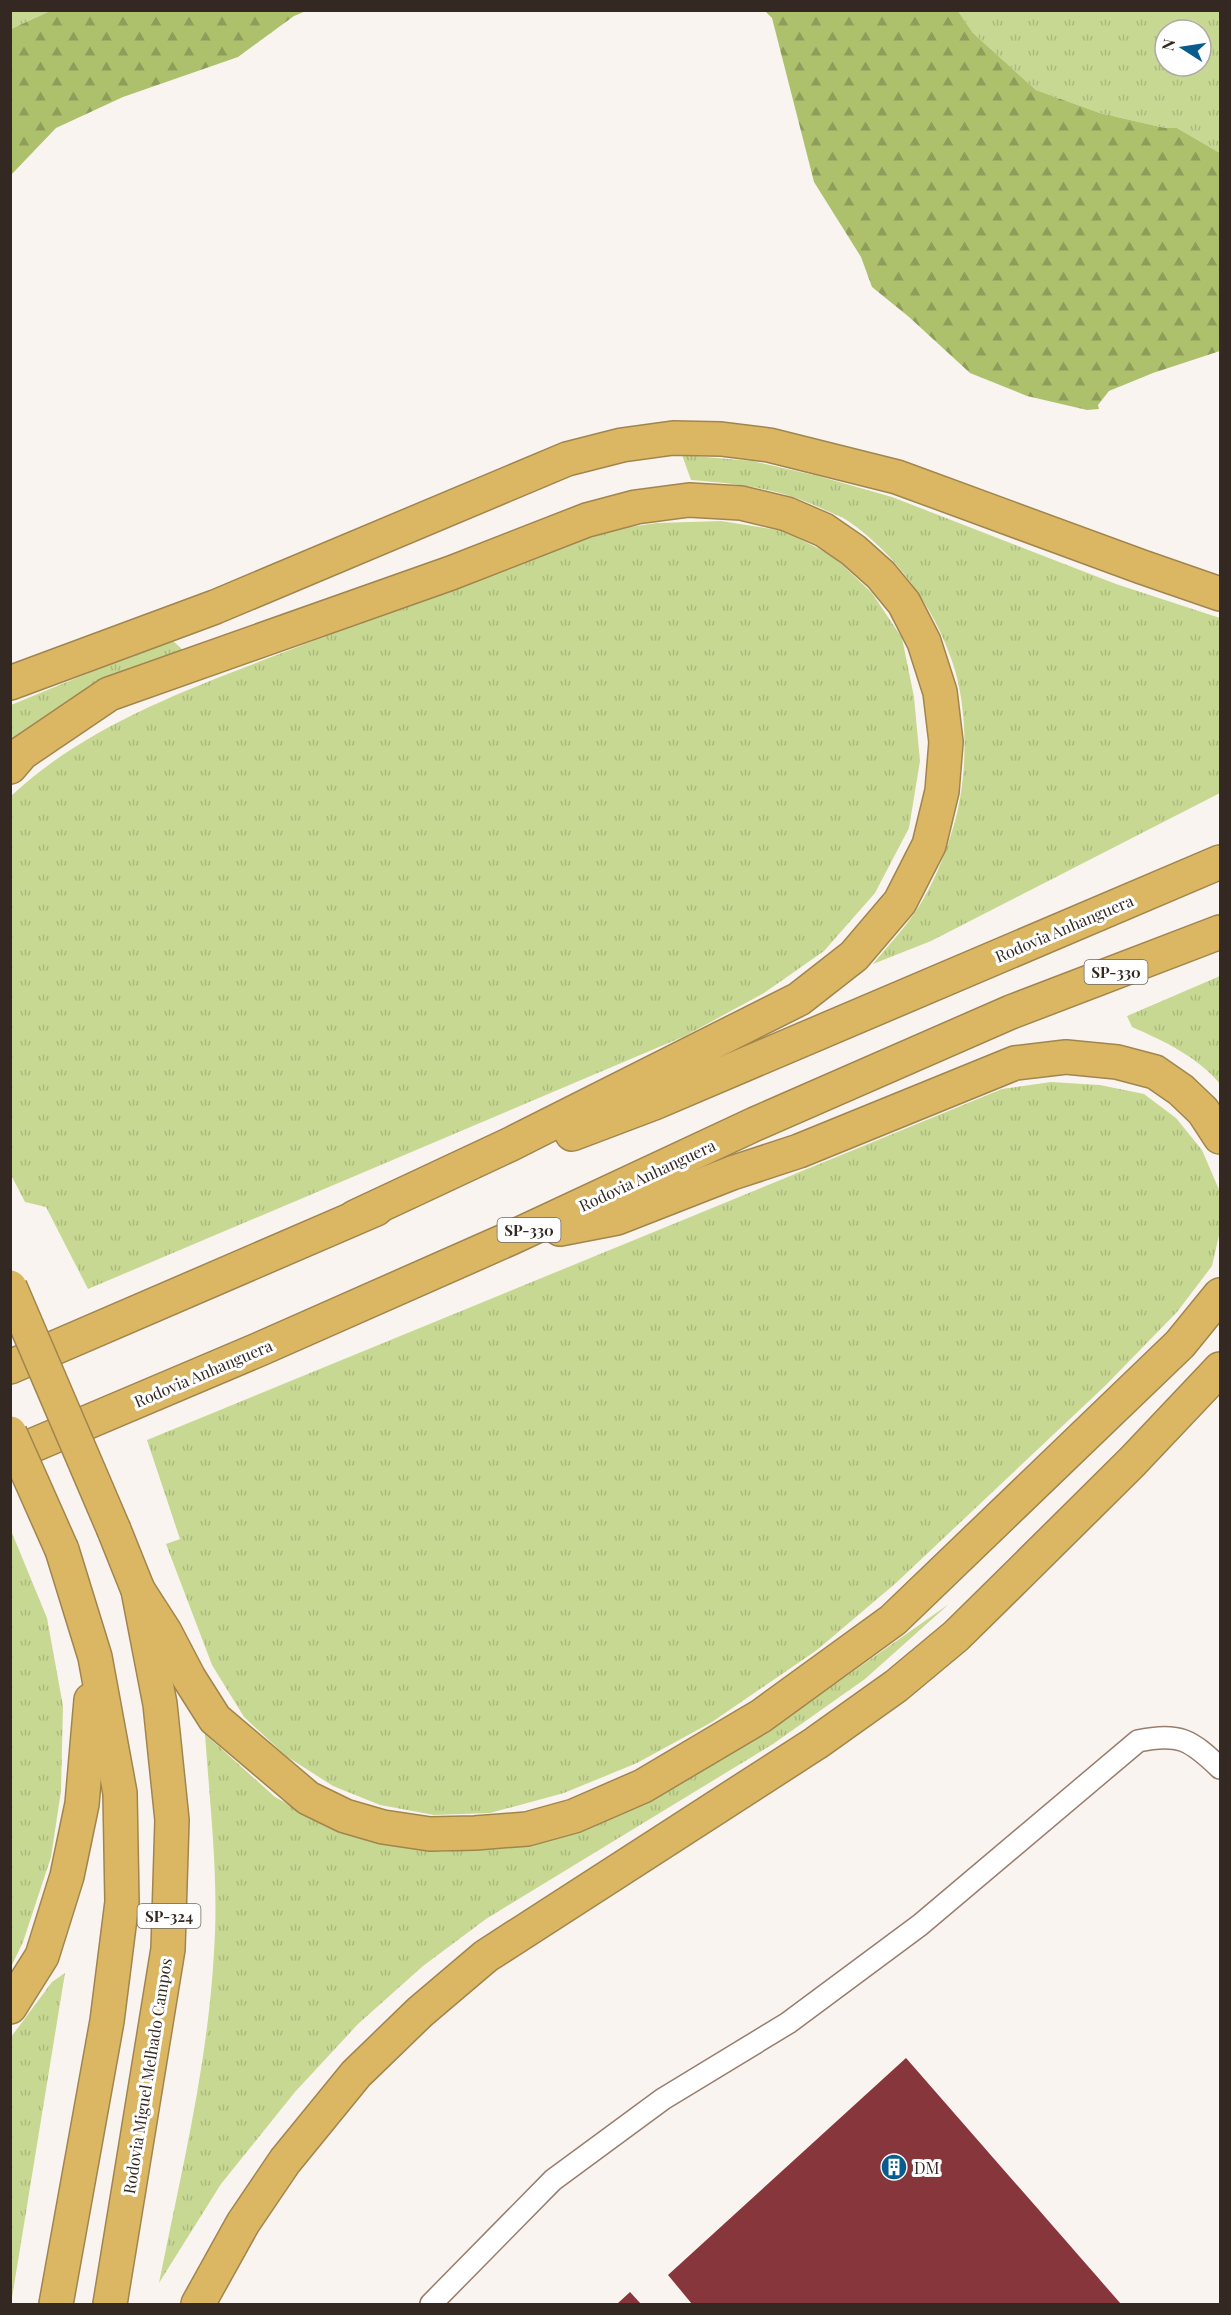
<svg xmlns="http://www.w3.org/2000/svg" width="1231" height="2315" viewBox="0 0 1231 2315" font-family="'Playfair Display',serif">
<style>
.grass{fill:url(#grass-tufts);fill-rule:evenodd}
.forest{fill:url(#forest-firs)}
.building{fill:#87363c}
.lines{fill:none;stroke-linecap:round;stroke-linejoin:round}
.lane-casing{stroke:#997d6d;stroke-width:24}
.highway-casing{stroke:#a1854d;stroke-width:36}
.lane{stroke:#fff;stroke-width:21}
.highway{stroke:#dbb764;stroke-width:33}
.highway-bridge-casing{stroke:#a1854d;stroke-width:36;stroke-linecap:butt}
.highway-bridge{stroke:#dbb764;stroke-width:33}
.labels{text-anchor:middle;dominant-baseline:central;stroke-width:6;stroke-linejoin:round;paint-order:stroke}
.shield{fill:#fff;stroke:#716964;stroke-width:1.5}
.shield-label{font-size:15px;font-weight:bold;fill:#342922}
.street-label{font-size:16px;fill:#342922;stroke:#fff}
.poi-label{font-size:16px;fill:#342922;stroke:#fff;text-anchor:start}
</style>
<defs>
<pattern id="grass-tufts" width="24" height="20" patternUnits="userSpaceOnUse" patternTransform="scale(1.5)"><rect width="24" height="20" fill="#c7d892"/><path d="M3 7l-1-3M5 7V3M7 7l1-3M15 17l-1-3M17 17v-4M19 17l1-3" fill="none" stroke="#acb97e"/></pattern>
<pattern id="forest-firs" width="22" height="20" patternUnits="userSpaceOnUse" patternTransform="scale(1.5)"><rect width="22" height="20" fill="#adc16d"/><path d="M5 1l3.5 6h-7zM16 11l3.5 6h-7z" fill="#8e9d59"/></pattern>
</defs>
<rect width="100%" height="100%" fill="#faf4f0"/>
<!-- grass -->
<g class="grass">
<polygon points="11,10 50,10 50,11 11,29"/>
<path d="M958,11H1220V153L1177,128H1165L1100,113L1036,90L973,33ZM1165,30H1201V66H1165Z"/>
<path d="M682,455L752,461L818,476L892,497L1116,584L1220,618V793L931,941L873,964C887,947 903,930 916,911C932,887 945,856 953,828C968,780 969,709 952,661C934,607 895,553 848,521C841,516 831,513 823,509C778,488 740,484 691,480Z"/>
<path d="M721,521L784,531L833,556L872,593L902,638L914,697L920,761L909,828L875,893L824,951L764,993L685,1036L88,1289L46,1207L25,1202L11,1175V796C88,724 189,689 287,651C372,618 457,585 541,551L602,531L657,523Z"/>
<polygon points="171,639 185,652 11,746 11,705"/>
<path d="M1220,976V1084C1198,1057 1164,1041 1132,1027L1127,1016Z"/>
<polygon points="1051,1082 1100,1085 1144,1094 1176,1118 1202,1150 1220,1192 1220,1231 1212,1266 1177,1312 1106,1385 896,1583 817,1650 712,1722 637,1763 564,1793 490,1813 434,1815 380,1805 333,1786 286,1756 244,1717 212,1665 166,1544 180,1539 147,1440 1002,1089"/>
<polygon points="10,1528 47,1618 63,1706 61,1791 51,1857 23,1942 11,1967"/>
<path d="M949,1604L865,1679L773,1744L486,1919L423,1966L358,2024L295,2092L221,2184L159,2283C181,2173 208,2064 214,1952C219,1879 210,1807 205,1734L275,1797L319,1821L380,1840L441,1852L517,1844L794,1713Z"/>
<polygon points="65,1973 11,2304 11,2037 52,1982"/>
</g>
<!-- forest -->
<g class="forest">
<polygon points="50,11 50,10 306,11 294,16 238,57 123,97 56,128 11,175 11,29"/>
<polygon points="765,11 958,11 973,33 1036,90 1100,113 1165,128 1177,128 1220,153 1220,351 1153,373 1109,391 1098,405 1099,409 1087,410 1027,396 970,373 909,317 872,287 861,257 814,182 772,18"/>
</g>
<!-- building -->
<g class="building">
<polygon points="906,2058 1121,2304 692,2304 668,2275"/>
<polygon points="630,2292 641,2304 617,2304"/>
</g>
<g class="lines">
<defs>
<path id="lane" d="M431,2304L553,2180L663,2099L788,2023L920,1925L1138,1741C1179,1732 1191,1740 1220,1768"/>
<g id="highway">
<polyline points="10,683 215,607 567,459 622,445 673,438 721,439 769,445 897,477 1142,567 1220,594"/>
<polyline points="10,767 22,753 109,694 451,573 587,520 636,507 689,500 741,503 787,514 824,530 853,550 881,575 904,603 924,642 940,692 946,742 942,791 929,845 900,902 854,956 799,999 511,1144 355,1217"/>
<polyline points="572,1134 654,1103 1220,862"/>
<polyline points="560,1229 617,1218 732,1173 799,1151 1015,1063 1066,1057 1117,1062 1155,1072 1181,1090 1203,1111 1220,1137"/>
<polyline points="10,1367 376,1209"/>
<polyline points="10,1455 260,1349 511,1238 755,1124 1011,1012 1220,932"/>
<polyline points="138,1590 165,1632 189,1678 215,1719 308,1798 345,1816 383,1827 430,1834 475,1833 527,1829 574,1816 643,1786 761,1716 893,1620 1180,1344 1220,1295"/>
<polyline points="10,2007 42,1956 67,1876 82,1804 91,1700"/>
<polyline points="56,2304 107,2021 122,1902 120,1793 95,1657 62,1550"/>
<polyline points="110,2304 168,1949 172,1820 160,1704 138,1590 114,1530"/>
<polyline points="198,2304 243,2223 285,2161 356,2074 420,2012 486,1956 816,1743 896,1686 956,1636 1020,1573 1132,1462 1220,1369"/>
</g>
</defs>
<!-- lane casing -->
<use href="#lane" class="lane-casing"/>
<!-- highway casing -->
<use href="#highway" class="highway-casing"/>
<!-- lane -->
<use href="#lane" class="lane"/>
<!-- highway -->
<use href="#highway" class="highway"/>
<defs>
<g id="highway-bridge">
<polyline points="10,1287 114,1530"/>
<polyline points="10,1433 62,1550"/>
</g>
</defs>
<!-- highway-bridge casing -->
<use href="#highway-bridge" class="highway-bridge-casing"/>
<!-- highway-bridge -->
<use href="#highway-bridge" class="highway-bridge"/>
</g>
<!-- icons -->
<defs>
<symbol id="building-disc" viewBox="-11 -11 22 22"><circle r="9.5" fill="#085c8e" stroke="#fff"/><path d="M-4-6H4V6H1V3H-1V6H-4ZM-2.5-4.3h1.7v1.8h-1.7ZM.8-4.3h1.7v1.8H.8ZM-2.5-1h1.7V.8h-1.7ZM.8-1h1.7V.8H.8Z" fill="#fff"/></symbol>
</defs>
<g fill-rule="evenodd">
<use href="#building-disc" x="879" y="2152" width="30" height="30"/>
</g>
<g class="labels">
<!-- shield labels -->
<g class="shield">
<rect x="1084.5" y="960" width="63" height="24" rx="4.5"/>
<rect x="497.5" y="1218" width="63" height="24" rx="4.5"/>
<rect x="137.5" y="1904" width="63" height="24" rx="4.5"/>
</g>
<g class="shield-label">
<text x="1116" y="972">SP-330</text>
<text x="529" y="1230">SP-330</text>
<text x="169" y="1916">SP-324</text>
</g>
<!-- street labels -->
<g class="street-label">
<text transform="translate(1064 928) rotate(-23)">Rodovia Anhanguera</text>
<text transform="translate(647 1175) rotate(-25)">Rodovia Anhanguera</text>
<text transform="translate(203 1373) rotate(-23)">Rodovia Anhanguera</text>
<text transform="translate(147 2076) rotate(-81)">Rodovia Miguel Melhado Campos</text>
</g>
<!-- poi labels -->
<g class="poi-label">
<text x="914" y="2167">DM</text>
</g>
</g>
<!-- border -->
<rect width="1231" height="2315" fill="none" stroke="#342922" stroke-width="24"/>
<!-- north arrow -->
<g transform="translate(1183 48) rotate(282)"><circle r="28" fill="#ffffff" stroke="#aea9a7" stroke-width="1.5"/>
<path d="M0-4.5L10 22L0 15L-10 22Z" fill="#085c8e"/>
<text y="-9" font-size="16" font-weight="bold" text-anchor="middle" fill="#342922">N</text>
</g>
</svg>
